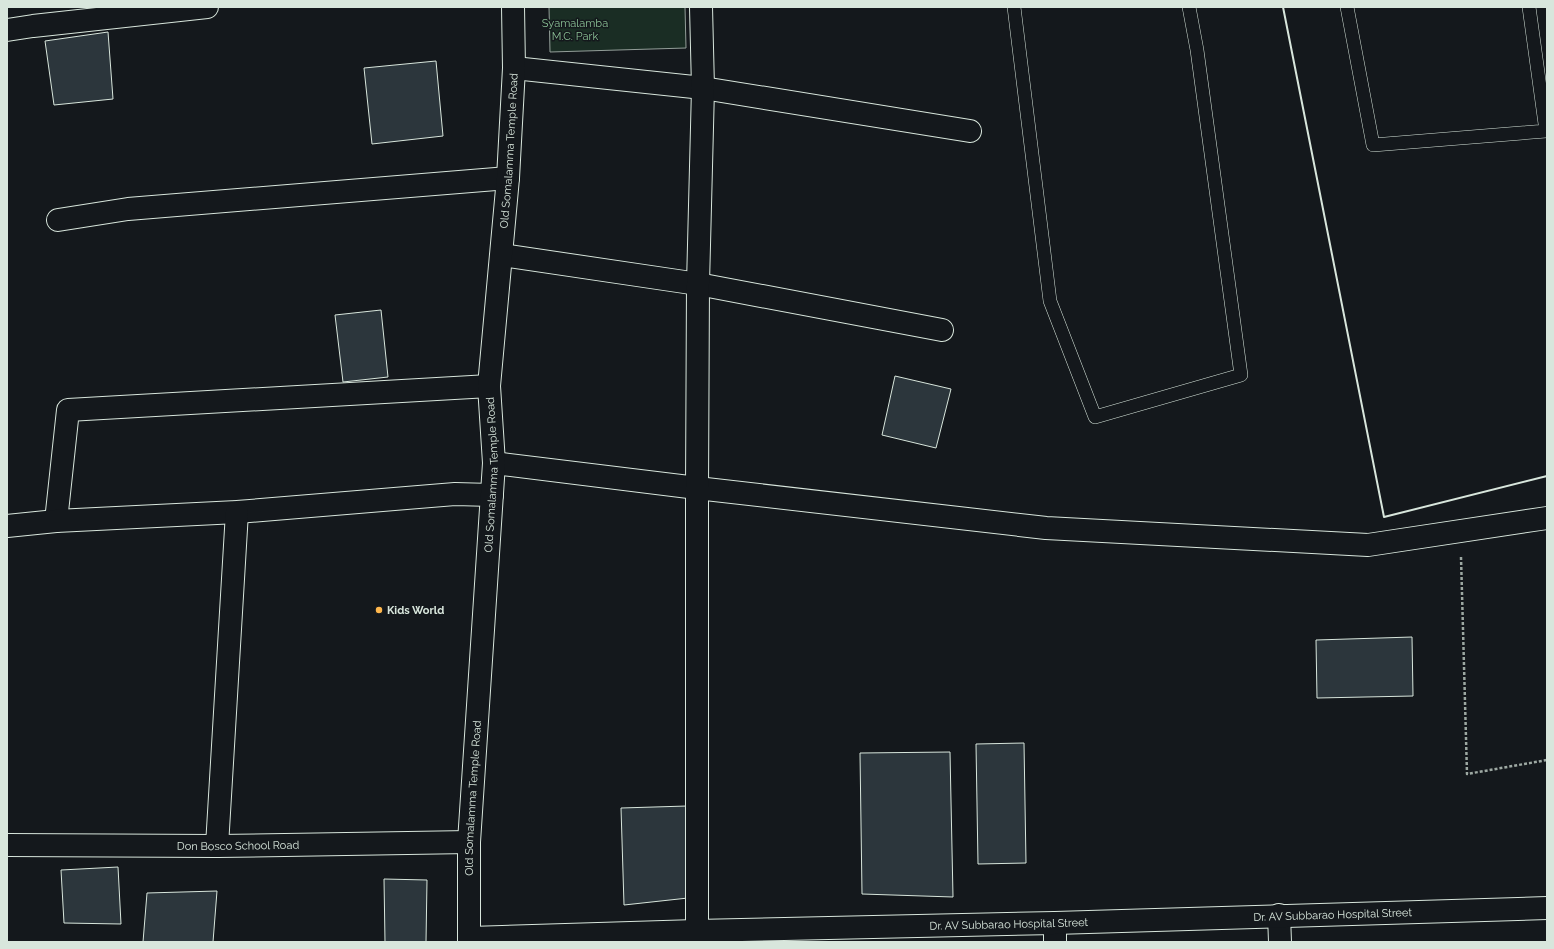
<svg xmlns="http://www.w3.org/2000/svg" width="1554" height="949" viewBox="0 0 1554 949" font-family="Raleway,sans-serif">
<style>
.green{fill:#1a2d24;stroke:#939e99}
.building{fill:#2c363c;stroke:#d8e6dc}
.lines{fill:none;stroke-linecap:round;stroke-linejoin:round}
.service-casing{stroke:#d8e6dc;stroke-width:14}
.minor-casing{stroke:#d8e6dc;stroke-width:24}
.tertiary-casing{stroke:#d8e6dc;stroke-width:24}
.path{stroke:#9da8a2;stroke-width:2.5;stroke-dasharray:3 2;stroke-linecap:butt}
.service{stroke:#14181c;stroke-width:13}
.minor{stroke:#14181c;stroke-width:22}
.tertiary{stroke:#14181c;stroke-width:22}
.wall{stroke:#d8e6dc;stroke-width:2}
.poi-dot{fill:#ffb74d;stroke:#14181c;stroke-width:1.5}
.labels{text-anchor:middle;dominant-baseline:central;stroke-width:3;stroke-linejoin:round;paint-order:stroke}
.park-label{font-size:11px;fill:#8ac095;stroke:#14181c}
.street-label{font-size:11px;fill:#d8e6dc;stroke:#14181c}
.poi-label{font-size:11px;font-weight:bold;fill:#d8e6dc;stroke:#14181c;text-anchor:start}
</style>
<rect width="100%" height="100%" fill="#14181c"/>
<!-- green -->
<polygon class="green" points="549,7 685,7 686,48 550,52"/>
<!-- building -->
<g class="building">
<polygon points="108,32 113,99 54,105 45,41"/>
<polygon points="436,61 443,136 372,144 364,68"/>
<polygon points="381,310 388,377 343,382 335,315"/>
<polygon points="895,376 951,389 936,448 882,435"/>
<polygon points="1412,637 1413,696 1317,698 1316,640"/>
<polygon points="1024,743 1026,863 978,864 976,744"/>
<polygon points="950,752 953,897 862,894 860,753"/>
<polygon points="687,806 688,898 624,905 621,808"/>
<polygon points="118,867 121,924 64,923 61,870"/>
<polygon points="384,879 427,880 426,942 385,942"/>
<polygon points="217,891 213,942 143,942 147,893"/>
</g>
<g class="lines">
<defs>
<g id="service">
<polyline points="1014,7 1050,301 1095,417 1241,375 1197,50 1189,7"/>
<polyline points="1347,7 1373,145 1546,131 1529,7"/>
</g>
<g id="minor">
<polyline points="7,30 33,26 207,7"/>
<polyline points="514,68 703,88 970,131"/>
<polyline points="58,220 128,209 508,178"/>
<polyline points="502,255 698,284 942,330"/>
<polyline points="494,463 697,488 1046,528 1368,545 1547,518"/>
<polyline points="56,521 68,410 489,386"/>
<polyline points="7,526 56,521 237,512 455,494 492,495"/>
<path id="s1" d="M7,845L217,846L469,842"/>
<polyline points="217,846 237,512"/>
<polyline points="1279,915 1280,942"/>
<polyline points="1055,923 1055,942"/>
<path id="s2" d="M470,938L696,931L1055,923L1547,908"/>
<polyline points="697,942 697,488 698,284 703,88 701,7"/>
</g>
<g id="tertiary">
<path id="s3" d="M469,942V842L494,463L489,386L508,178L514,68L513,7"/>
</g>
</defs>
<!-- service casing -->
<use href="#service" class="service-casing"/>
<!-- minor casing -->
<use href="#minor" class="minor-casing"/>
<!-- tertiary casing -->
<use href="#tertiary" class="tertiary-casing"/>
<!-- path -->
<polyline class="path" points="1461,557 1467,774 1547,760"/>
<!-- service -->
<use href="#service" class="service"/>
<!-- minor -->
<use href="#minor" class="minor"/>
<!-- tertiary -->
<use href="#tertiary" class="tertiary"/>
<!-- wall -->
<polyline class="wall" points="1283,7 1384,517 1547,476"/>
</g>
<!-- markers -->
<circle class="poi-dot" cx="379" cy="610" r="4"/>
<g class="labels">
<!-- park labels -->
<g class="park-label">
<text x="575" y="23">Syamalamba<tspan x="575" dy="13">M.C. Park</tspan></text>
</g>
<!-- street labels -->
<g class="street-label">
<text stroke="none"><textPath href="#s3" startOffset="793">Old Somalamma Temple Road</textPath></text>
<text stroke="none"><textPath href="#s3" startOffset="468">Old Somalamma Temple Road</textPath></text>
<text stroke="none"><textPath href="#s3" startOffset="144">Old Somalamma Temple Road</textPath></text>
<text stroke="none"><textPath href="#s1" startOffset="231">Don Bosco School Road</textPath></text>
<text stroke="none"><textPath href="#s2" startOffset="863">Dr. AV Subbarao Hospital Street</textPath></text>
<text stroke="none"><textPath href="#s2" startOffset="539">Dr. AV Subbarao Hospital Street</textPath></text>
</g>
<!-- poi labels -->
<g class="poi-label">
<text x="387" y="610">Kids World</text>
</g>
</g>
<!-- border -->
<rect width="1554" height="949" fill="none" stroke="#d8e6dc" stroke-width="16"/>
</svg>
